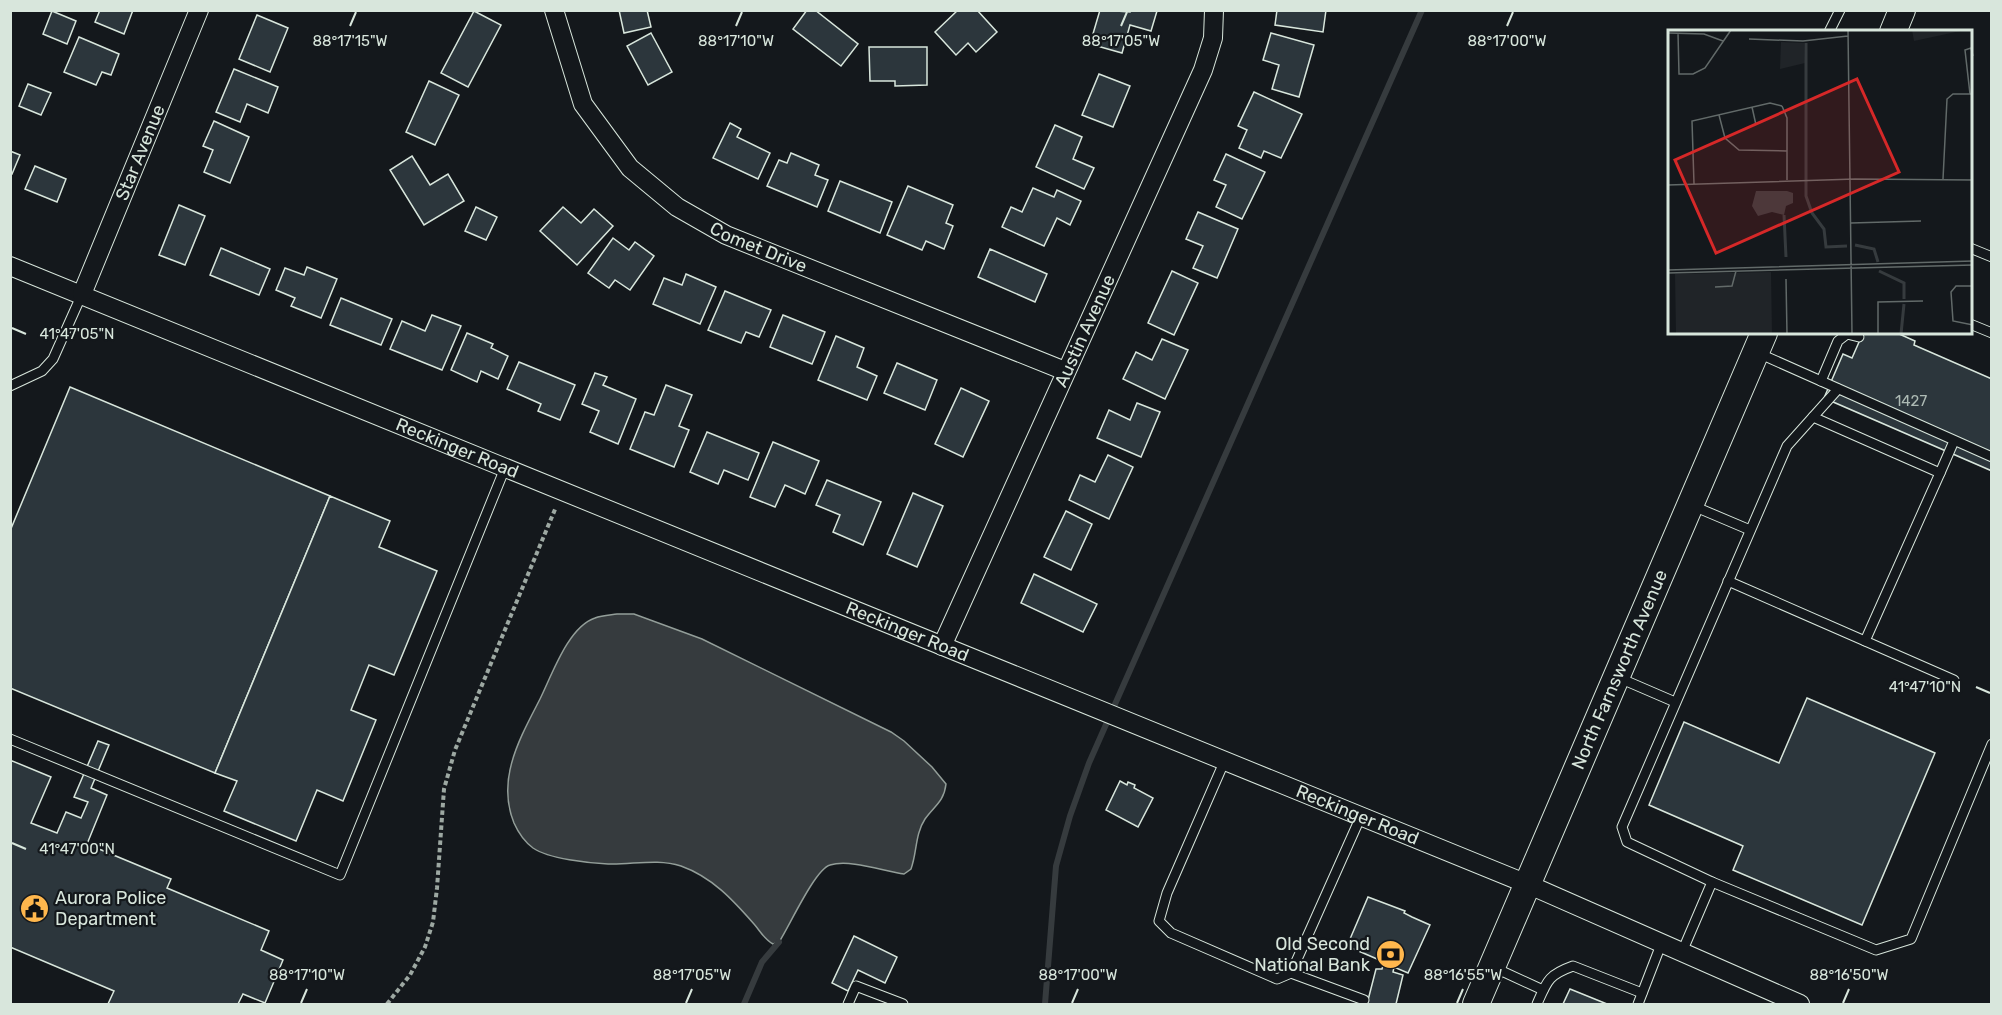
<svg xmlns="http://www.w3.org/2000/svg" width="2002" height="1015" viewBox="0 0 2002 1015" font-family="Rubik,sans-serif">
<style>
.water{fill:#363b3e;stroke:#939e99;stroke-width:1.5}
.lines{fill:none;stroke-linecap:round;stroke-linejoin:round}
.stream{stroke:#363b3e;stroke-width:6}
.building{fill:#2c363c;stroke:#d8e6dc;stroke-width:1.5}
.lane-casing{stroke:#d8e6dc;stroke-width:11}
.street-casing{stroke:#d8e6dc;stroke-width:20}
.secondary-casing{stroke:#d8e6dc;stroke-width:28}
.path{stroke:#9da8a2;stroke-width:4;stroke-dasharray:4.5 3;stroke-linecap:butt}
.lane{stroke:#14181c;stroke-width:9}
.street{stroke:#14181c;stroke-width:18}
.secondary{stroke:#14181c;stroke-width:26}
.ticks{fill:none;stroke:#d8e6dc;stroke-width:2}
.labels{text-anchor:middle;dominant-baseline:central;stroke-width:4.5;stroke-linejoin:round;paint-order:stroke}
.number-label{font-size:15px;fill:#adbab4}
.street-label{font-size:18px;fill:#d8e6dc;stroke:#14181c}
.poi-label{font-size:18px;fill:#d8e6dc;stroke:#14181c;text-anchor:start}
.inset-river{fill:none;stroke:#363b3e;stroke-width:3}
.inset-road{fill:none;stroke:#626a69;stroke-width:1.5}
.view{fill:#d62828;fill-opacity:0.15;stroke:#d62828;stroke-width:3}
.inset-edge{fill:none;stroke:#d8e6dc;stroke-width:3}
.ticks-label{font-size:15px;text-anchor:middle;fill:#d8e6dc;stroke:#14181c;stroke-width:4.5;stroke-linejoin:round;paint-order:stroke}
</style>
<rect width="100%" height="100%" fill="#14181c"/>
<!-- water -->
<path class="water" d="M617,614H634L702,639L891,732L904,741L932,767L946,784C944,802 934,806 925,819C915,834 917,853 911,869L904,874C883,871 850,859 830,865C815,869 789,927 779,942L773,944C764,939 761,932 754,924C733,900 712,877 681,866C657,858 632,865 608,864C589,863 549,859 533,848C525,842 518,832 514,823C496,779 520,738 540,699C552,675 568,627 595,618C602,615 610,615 617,614Z"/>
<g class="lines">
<!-- stream -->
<g class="stream">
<polyline points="744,1004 762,962 779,942"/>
<polyline points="1045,1004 1056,866 1070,816 1089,763 1422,10"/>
</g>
</g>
<!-- building -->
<g class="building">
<polygon points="100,10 133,10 124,34 95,22"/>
<polygon points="619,10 647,10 651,27 624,33"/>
<polygon points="807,10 815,10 858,44 841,66 793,29"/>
<polygon points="958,10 977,10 997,32 976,52 968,43 956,55 935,32"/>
<polygon points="1100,10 1130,12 1130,10 1157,11 1151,31 1130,25 1122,53 1090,44"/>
<polygon points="1277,10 1326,10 1323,32 1275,25"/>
<polygon points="52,11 76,21 67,44 43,34"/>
<polygon points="474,11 501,25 468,87 441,73"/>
<polygon points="257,15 288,28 270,72 239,59"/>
<polygon points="651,33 672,72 648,85 627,46"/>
<polygon points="1271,33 1314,45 1299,97 1272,89 1279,65 1263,60"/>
<polygon points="79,37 119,54 111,75 102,72 96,85 64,72"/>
<polygon points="869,47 927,47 927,85 895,86 895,81 870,81"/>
<polygon points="234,69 278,87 268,113 247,104 240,122 216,112"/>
<polygon points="1099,74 1130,86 1113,127 1082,115"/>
<polygon points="429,81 459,95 435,145 406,132"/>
<polygon points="28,84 51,93 41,115 19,106"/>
<polygon points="1254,92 1302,114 1281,158 1264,151 1261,158 1239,148 1247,130 1238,126"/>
<polygon points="214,121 249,137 230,183 204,172 213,150 203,146"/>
<polygon points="730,123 741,129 737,137 770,153 758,179 713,158"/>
<polygon points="1055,125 1082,137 1073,159 1094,168 1084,189 1036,167"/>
<polygon points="10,151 20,155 12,174 10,173"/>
<polygon points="791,153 819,165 815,175 828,180 817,207 767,186 779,160 787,163"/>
<polygon points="1226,154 1265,172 1242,219 1216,207 1226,185 1214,180"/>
<polygon points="412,156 430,185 448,174 464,201 424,225 390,170"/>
<polygon points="35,166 66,179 57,202 25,189"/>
<polygon points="840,181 892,202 880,233 828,211"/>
<polygon points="908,186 953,205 946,223 953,226 944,249 926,241 922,250 887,235"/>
<polygon points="1033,188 1054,197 1057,190 1081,201 1070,225 1057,218 1044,246 1002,227 1011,207 1022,212"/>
<polygon points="179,205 205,216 185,265 159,255"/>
<polygon points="476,207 497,217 486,240 465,231"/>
<polygon points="563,207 581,223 594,209 613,226 577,265 540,231"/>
<polygon points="1198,212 1238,229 1217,278 1193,268 1203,246 1186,239"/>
<polygon points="613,238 629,250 635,242 654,256 630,290 615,280 609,288 588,273"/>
<polygon points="221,248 270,269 259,295 210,275"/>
<polygon points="990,249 1047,274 1035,302 978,277"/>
<polygon points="307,267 337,279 321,318 291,306 295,298 276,290 285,268 304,275"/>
<polygon points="1172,271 1198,283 1174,335 1148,323"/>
<polygon points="686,274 716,287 700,324 653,304 664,278 682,285"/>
<polygon points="725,291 771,310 759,337 746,332 741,343 708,330"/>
<polygon points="341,298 392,319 381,345 330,325"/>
<polygon points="432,315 461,326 442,370 390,349 402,321 425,331"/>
<polygon points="783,315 825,332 812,364 770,347"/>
<polygon points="467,333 493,344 491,348 508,356 498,379 481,371 477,382 451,370"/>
<polygon points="1863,333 1897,333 1915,341 1914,345 1992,379 1992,471 1824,398 1843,354 1852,358"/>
<polygon points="836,336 864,348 857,367 877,376 867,400 818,380"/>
<polygon points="1162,339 1188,350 1165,399 1123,379 1136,352 1152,360"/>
<polygon points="519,362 575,385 560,420 538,411 541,404 507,389"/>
<polygon points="897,363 937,380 925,410 884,393"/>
<polygon points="595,373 607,377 603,385 636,399 618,444 590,432 599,411 582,404"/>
<polygon points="666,385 692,395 679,426 689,430 674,467 630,449 645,412 654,415"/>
<polygon points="70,387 330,496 215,773 10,688 10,531"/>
<polygon points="961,388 989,401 963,457 935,444"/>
<polygon points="1137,403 1160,412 1141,457 1097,438 1109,410 1130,420"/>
<polygon points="707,432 759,453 748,480 724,470 718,484 690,472"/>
<polygon points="773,442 819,461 805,494 785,485 775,507 750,497"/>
<polygon points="1108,455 1133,467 1109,519 1069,500 1080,475 1095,482"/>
<polygon points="827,480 881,502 863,545 833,532 840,515 816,505"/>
<polygon points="913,493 943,506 917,567 887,554"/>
<polygon points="330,496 390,521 379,547 437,571 394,675 369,665 351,710 376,720 343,801 317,790 296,841 224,811 237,781 215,773"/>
<polygon points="1066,511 1092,524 1071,570 1044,557"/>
<polygon points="1034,574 1097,604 1083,632 1021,603"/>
<polygon points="1807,698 1935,753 1862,925 1733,870 1743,846 1649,805 1684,722 1779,763"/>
<polygon points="98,741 109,745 91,788 107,795 87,844 171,879 167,888 269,931 261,950 283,960 265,1003 243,994 238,1004 108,1004 114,991 10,947 10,760 51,777 31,823 57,833 66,812 81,818 88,802 74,797"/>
<polygon points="1120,781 1127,785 1128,782 1135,785 1134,788 1153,798 1138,827 1106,810"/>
<polygon points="1368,897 1405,911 1404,913 1412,917 1430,925 1408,973 1394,967 1393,972 1403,975 1396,1004 1367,1004 1376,969 1382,969 1384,962 1347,946"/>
<polygon points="854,936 897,957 885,983 858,970 848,991 832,983"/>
<polygon points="1570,989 1607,1004 1563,1004"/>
</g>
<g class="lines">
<defs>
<g id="lane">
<polyline points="1829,32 1840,10"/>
<polyline points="1970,248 1992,257"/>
<polyline points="1970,324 1992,333"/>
<polyline points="1758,353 1992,457"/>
<polyline points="1821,381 1838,341 1847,334 1859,337"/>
<polyline points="10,386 42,371 53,359 82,294"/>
<polyline points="1813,417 1940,473 1865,641 1954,680"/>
<polyline points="1940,473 1954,441"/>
<polyline points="1691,505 1750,530"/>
<polyline points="1728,581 1865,641"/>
<polyline points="1617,677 1675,702"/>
<polyline points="10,739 340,875 505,468"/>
<polyline points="1225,760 1167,893 1159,921 1171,933 1277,979 1291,973 1361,816"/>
<polyline points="1712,882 1627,842 1622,827 1787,446 1838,389"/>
<polyline points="1682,952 1712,882 1876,950 1911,939 1992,744"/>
<polyline points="1493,967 1543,990"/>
<polyline points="1291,973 1364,1000"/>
<polyline points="848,1004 856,986 903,1004"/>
<path d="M1537,1004C1547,981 1548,975 1573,966L1642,993"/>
<polyline points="1638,1004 1662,942"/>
</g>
<g id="street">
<path id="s1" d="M554,10L583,104L630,168L677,207L726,235L1065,371"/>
<path id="s2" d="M10,266L1527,884L1800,1004"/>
<path id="s3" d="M82,294L199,10"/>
<path id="s4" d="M942,646L1203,70L1213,38L1214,10"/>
</g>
<g id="secondary">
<polyline points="1893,32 1902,10"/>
<path id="s5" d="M1476,1004L1764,333"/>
</g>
</defs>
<!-- lane casing -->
<use href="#lane" class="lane-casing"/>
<!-- street casing -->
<use href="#street" class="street-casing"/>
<!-- secondary casing -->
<use href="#secondary" class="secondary-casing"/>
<!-- path -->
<polyline class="path" points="387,1004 410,975 425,947 433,922 437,888 444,789 455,750 556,507"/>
<!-- lane -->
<use href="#lane" class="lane"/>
<!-- street -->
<use href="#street" class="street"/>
<!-- secondary -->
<use href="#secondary" class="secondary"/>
</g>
<!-- ticks -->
<path class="ticks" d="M350,26L356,12M736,26L742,12M1121,26L1127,12M1507,26L1513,12M12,328L26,334M1976,687L1990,693M12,843L26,849M301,1003L307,989M686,1003L692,989M1072,1003L1078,989M1457,1003L1463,989M1843,1003L1849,989"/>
<!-- icons -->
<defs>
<symbol id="civic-disc" viewBox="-11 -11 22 22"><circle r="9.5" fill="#ffb74d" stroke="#14181c"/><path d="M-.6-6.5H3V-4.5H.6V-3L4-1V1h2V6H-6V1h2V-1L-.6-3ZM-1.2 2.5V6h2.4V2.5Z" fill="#111"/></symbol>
<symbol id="bank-disc" viewBox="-11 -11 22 22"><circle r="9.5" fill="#ffb74d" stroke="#14181c"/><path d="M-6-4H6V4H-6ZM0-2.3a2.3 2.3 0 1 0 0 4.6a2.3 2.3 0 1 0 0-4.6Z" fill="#111"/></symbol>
</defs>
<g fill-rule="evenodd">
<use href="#civic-disc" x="18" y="892" width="33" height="33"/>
<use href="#bank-disc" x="1374" y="938" width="33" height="33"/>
</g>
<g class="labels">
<!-- number labels -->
<g class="number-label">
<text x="1911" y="401">1427</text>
</g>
<!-- street labels -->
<g class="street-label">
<text stroke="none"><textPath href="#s3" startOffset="153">Star Avenue</textPath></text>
<text stroke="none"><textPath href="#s1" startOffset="330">Comet Drive</textPath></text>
<text stroke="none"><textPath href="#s4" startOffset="346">Austin Avenue</textPath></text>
<text stroke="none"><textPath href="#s2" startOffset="483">Reckinger Road</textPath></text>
<text stroke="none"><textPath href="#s2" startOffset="969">Reckinger Road</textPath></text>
<text stroke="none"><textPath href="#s5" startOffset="364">North Farnsworth Avenue</textPath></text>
<text stroke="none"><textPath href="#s2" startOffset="1455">Reckinger Road</textPath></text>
</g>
<!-- poi labels -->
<g class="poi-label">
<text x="55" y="898">Aurora Police<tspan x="55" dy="21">Department</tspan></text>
<text x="1370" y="944" text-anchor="end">Old Second<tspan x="1370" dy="21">National Bank</tspan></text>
</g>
</g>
<!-- overview -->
<g transform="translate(1668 30)">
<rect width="304" height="304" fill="#14181c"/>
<path d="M244,0H297L246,11ZM113,12L136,13L137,33L112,39ZM103,242L104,304H8L7,244Z" fill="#202428"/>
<path d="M88,161H119L125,163V173L118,176L116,185L104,182L90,186L84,176Z" fill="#363b3e"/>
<path class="inset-river" d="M138,13V166L144,183L156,199L158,217L179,216M116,185L118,227M187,215L206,219L210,232M211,241L236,253V269M233,304L236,274"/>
<path class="inset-road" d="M180,0L184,304M0,3L36,4L55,11M10,3L11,44H25L37,38L63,0M81,9L135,11L180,6M302,64L297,20L303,18L305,26M114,76L119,88V150M84,77L88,95M51,85L57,108L71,120L119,121M275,149L279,69L285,64H305M26,154L24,91L102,73L114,76M0,155L187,149L305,150M183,193L253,191M0,240L305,231M0,243L305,235M118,249L119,304M305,256H288L283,262L285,291L305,295M47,257L64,256L68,241M210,304V272L255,271"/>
<path class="view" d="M189,49L231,142L48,223L7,130Z"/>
<rect width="304" height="304" class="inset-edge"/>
</g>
<g class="ticks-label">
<text x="350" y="46">88°17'15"W</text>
<text x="736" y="46">88°17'10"W</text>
<text x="1121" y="46">88°17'05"W</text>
<text x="1507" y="46">88°17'00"W</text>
<text x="77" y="339">41°47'05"N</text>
<text x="1925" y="692">41°47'10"N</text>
<text x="77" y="854">41°47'00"N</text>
<text x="307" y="980">88°17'10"W</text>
<text x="692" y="980">88°17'05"W</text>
<text x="1078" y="980">88°17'00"W</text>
<text x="1463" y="980">88°16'55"W</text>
<text x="1849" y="980">88°16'50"W</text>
</g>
<!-- border -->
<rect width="2002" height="1015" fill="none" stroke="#d8e6dc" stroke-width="24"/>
</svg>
